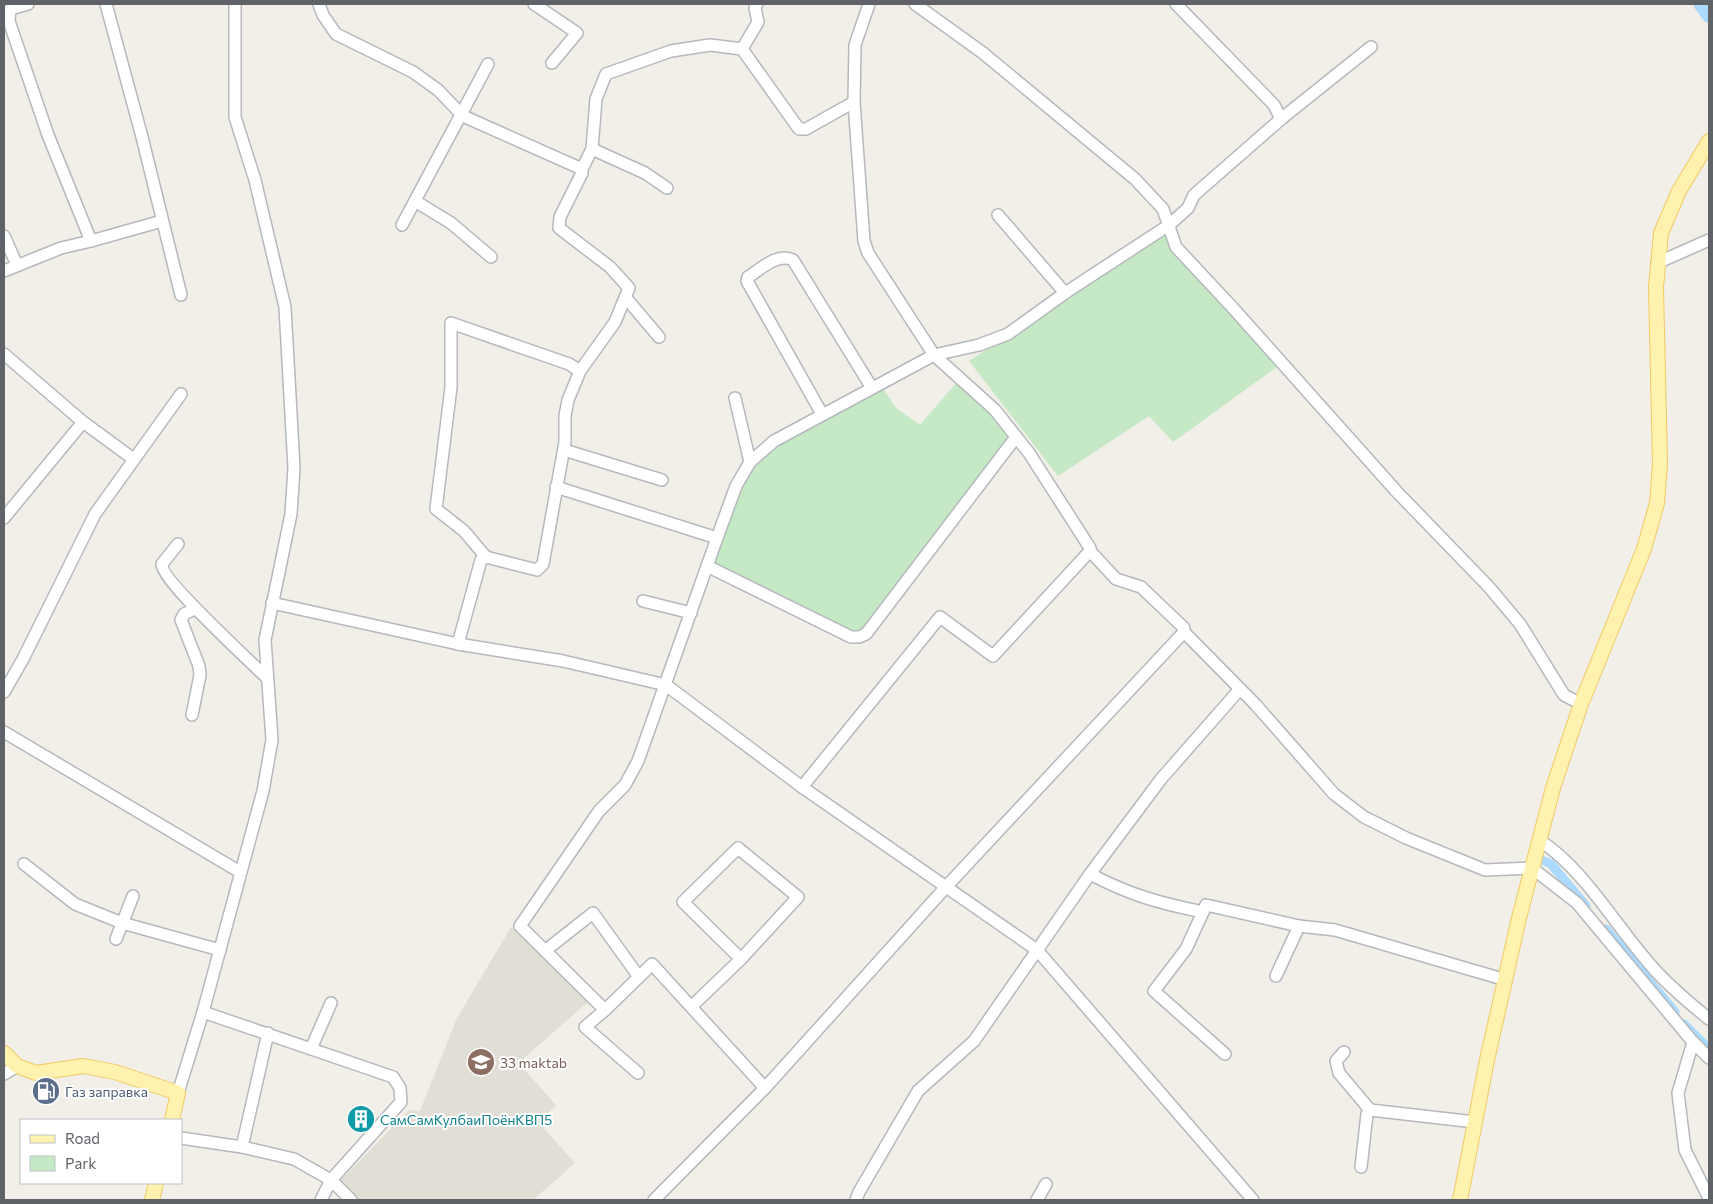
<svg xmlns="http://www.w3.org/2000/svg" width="1713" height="1204" viewBox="0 0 1713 1204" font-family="Commissioner,sans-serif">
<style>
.education{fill:#e1ded6}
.green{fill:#c5e8c5}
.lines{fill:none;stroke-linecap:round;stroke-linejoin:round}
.canal{stroke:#aadaff;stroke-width:9}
.river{stroke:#aadaff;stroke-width:15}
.minor-casing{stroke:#b5b8bc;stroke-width:14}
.major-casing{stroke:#f2c960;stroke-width:16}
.minor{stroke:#fff;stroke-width:11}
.major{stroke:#fff2af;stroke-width:14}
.labels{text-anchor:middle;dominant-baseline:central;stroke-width:4;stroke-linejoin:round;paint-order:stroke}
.education-label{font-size:14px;fill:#785e54;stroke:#fff;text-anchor:start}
.service-label{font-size:14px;fill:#4e5e75;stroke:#fff;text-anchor:start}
.culture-label{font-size:14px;fill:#0d838f;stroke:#fff;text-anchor:start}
</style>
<rect width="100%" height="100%" fill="#f1efe8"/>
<!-- education -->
<polygon class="education" points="511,927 588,1002 525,1057 521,1066 556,1105 539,1123 575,1163 533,1200 359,1200 340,1181 409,1110 420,1111 457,1018"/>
<!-- green -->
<g class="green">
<polygon points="1163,234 1277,367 1173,442 1149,416 1058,476 969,361"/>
<polygon points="956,383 984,407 1013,437 861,633 847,629 712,564 732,507 758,461 794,434 882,387 896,408 920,425"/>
</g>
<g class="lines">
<!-- canal -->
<g class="canal">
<polyline points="1542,860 1551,864 1586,906"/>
<polyline points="1606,929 1675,1012"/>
<polyline points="1684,1024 1709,1049"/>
</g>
<!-- river -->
<polyline class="river" points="1701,4 1709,15"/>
<defs>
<g id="minor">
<polyline points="28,4 10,9 9,21 48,135 91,241 162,221"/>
<polyline points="106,4 142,137 181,295"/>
<polyline points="319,4 323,15 336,34 413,72 438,90 463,116 582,169 582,173 560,217 559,228 610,267 629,288 615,322 580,371 568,400 565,416 565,442 543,564 537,570 486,557 481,560 458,644"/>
<polyline points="534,4 577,33 552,63"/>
<polyline points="869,4 855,45 854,102 864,241 868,253 934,355 995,410 1029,453 1090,548 1090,551 1116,579 1141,587 1184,628 1184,632 1256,705 1334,794 1364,817 1406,838 1485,870 1532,868 1577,903 1693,1042"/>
<polyline points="915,4 983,53 1135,179 1163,209 1176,247 1232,307 1397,492 1488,586 1520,624 1564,695 1581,704"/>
<polyline points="1176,4 1274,105 1281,119"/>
<polyline points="742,49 758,22 755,8 757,4"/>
<polyline points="592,149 596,99 606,74 671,51 710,45 742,49 799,129 806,129 854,102"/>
<polyline points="582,169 592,149 645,173 667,188"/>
<polyline points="415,201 451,223 491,257"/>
<polyline points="998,215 1065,293"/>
<polyline points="402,225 488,64"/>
<polyline points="4,236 17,265"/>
<polyline points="1657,263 1709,240"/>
<polyline points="4,271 61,248 91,241"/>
<polyline points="626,298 659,337"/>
<polyline points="4,354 83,422 132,458 132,462"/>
<polyline points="735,398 750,462"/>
<path d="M822,414L747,281L748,277C761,269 778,252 793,260L872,388"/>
<polyline points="564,450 662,480"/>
<polyline points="556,487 717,538"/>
<polyline points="4,518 83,422"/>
<path d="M178,544L162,564C160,579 252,663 267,678"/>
<polyline points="486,557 464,531 436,509 451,387 451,323 569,364 580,371"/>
<polyline points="707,566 851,637 859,637 866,634 1016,437"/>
<polyline points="643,601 691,613"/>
<polyline points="272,603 458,644 563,661 666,685 802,787 1037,950 1253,1200"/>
<polyline points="4,692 23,659 95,514 181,394"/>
<polyline points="192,715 200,675 199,666 181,620 184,614 195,609"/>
<polyline points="4,732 240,872"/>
<polyline points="802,787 940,617 993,656 1090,551"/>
<path d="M1539,840C1583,868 1614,923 1648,962C1665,983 1688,1002 1709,1019"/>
<polyline points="24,864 75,904 122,923 220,950"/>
<path d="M1090,874C1130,895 1159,903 1203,912L1206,905L1299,926L1276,976"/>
<polyline points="1203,912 1186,949 1154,991 1225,1054"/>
<polyline points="1299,926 1335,930 1506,980"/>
<polyline points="116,939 133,896"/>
<polyline points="546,950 593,913 639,977 652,964 765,1088"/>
<polyline points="639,977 605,1010 520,926 599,811 625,785 638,761 717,538 736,486 750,462 774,441 934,355 979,345 1008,334 1065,293 1169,225 1188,208 1194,195 1281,119 1371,47"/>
<polyline points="692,1006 741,959 798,897 738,848 683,902 741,959"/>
<polyline points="605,1010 585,1027 638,1073"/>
<polyline points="203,1012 393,1077 400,1088 401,1102 331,1180 321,1200"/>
<polyline points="311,1049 331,1003"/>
<polyline points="1344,1052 1336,1061 1339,1073 1370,1110"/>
<polyline points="1709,1058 1693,1042 1678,1093 1685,1150 1709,1198"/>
<polyline points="4,1074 17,1066"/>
<polyline points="178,1093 203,1012 263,791 272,740 265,640 291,514 294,468 285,307 255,180 235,117 235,4"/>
<polyline points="181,1138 242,1147 294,1159 331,1180 351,1200"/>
<polyline points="242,1147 268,1033"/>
<polyline points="1361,1167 1367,1114 1370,1110 1475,1122"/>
<polyline points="654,1200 765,1088 945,888 1184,632"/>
<polyline points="856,1200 859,1192 918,1091 974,1041 1090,874 1161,779 1240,689"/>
<polyline points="1037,1200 1046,1184"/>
</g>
<g id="major">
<polyline points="4,1053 17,1066 36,1073 83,1066 115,1072 178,1093 172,1120"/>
<polyline points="152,1200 156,1183"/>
<polyline points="1460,1200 1487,1060 1519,918 1553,788 1581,704 1644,549 1657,503 1660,464 1656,287 1661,233 1679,191 1709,141"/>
</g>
</defs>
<!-- minor casing -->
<use href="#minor" class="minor-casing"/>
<!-- major casing -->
<use href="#major" class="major-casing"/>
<!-- minor -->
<use href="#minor" class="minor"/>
<!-- major -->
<use href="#major" class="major"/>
</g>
<!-- icons -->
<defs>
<symbol id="school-disc" viewBox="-11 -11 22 22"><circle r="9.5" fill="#8d6e63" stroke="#fff"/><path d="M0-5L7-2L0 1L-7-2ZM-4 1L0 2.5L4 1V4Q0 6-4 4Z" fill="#fff"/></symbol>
<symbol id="fuel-disc" viewBox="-11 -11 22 22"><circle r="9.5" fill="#5c6f8a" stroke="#fff"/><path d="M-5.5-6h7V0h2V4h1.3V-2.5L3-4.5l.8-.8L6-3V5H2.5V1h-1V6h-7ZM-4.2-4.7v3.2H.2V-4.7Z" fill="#fff"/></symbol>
<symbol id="building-disc" viewBox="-11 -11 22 22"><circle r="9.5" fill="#0f9aa8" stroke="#fff"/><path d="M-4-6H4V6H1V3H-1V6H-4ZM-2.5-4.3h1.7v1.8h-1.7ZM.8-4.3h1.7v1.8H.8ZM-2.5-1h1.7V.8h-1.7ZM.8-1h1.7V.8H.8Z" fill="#fff"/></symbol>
</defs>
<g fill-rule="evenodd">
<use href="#school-disc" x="465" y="1046" width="32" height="32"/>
<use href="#fuel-disc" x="30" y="1075" width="32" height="32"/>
<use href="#building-disc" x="345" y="1103" width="32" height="32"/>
</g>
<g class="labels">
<!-- education labels -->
<g class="education-label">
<text x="500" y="1062">33 maktab</text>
</g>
<!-- service labels -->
<g class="service-label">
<text x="65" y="1091">Газ заправка</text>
</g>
<!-- culture labels -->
<g class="culture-label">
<text x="380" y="1119">СамСамКулбаиПоёнКВП5</text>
</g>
</g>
<!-- border -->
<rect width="1713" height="1204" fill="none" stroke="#5f6368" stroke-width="10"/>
<!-- legend -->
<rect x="20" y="1119" width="162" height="65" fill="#ffffff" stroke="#bfc1c3"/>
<rect x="30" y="1135" width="25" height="8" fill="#fff2af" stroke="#bfc1c3"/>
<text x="65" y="1144" font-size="15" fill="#5f6368">Road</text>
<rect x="30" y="1156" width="25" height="15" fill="#c5e8c5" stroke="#bfc1c3"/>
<text x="65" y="1169" font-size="15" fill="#5f6368">Park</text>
</svg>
